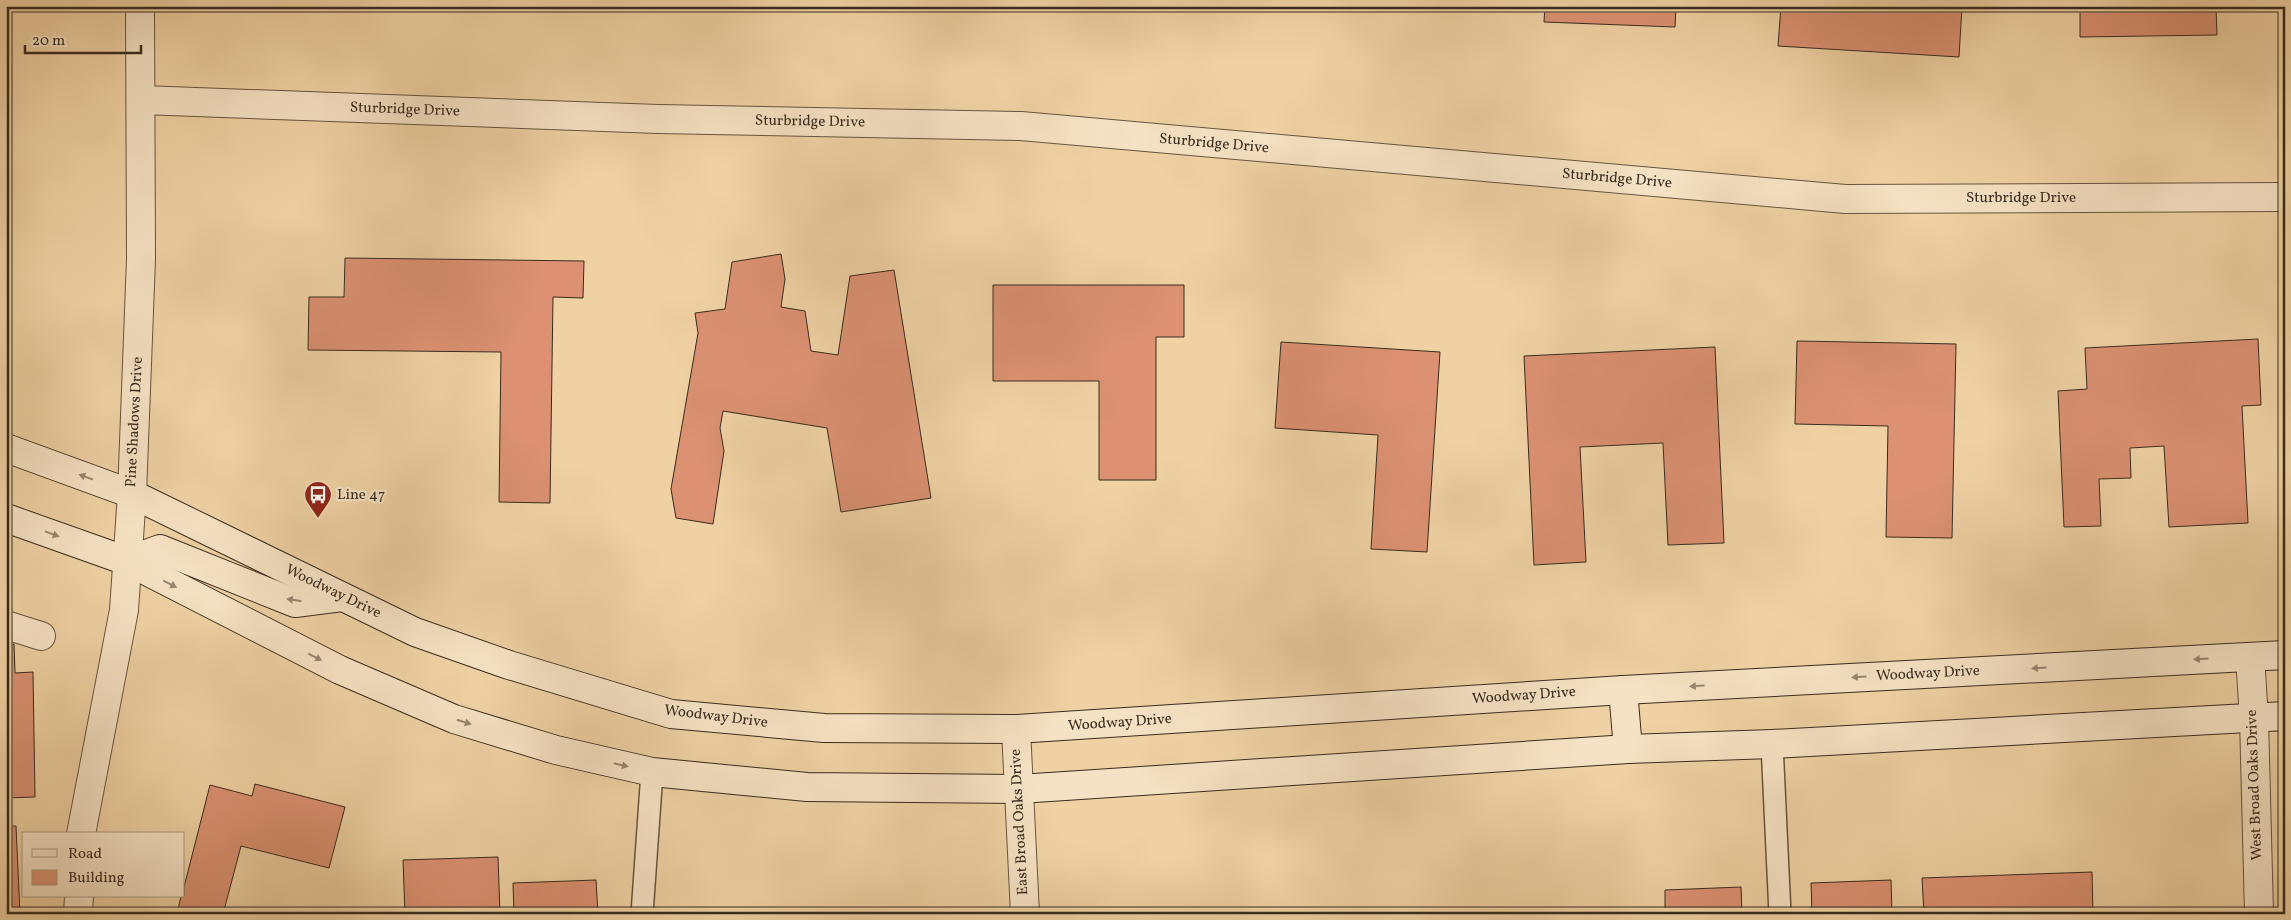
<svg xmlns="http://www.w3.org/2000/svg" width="2291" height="920" viewBox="0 0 2291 920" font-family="Vollkorn,serif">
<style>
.building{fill:#db9172;stroke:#392c1e}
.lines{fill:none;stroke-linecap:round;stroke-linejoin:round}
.service-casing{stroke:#66553f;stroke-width:24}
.minor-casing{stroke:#66553f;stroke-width:30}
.secondary-casing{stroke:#392c1e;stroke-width:30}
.service{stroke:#f5e1c3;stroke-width:21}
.minor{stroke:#f5e1c3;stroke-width:28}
.secondary{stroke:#f5e1c3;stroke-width:28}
.oneway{fill:#978670}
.labels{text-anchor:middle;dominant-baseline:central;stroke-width:4.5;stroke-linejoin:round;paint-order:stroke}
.street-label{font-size:15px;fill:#392c1e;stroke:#f5e1c3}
.poi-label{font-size:15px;fill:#392c1e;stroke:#f5e1c3;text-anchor:start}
</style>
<rect width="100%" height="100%" fill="#efd1a3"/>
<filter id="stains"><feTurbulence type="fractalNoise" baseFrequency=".004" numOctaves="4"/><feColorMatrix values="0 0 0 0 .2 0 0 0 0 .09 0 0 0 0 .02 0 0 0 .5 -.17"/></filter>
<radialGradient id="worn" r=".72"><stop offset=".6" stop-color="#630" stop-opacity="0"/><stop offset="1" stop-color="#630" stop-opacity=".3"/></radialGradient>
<!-- building -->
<g class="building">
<polygon points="1545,6 1676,6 1675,27 1544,22"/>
<polygon points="1781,6 1962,6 1959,57 1778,46"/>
<polygon points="2080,6 2216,6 2217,35 2080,37"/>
<polygon points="781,254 785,279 781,307 805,311 811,351 838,355 850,276 894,270 931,498 841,512 827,428 723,411 720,428 724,451 713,524 676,518 671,489 698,333 695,313 725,309 732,262"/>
<polygon points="345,258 584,261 583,298 553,297 550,503 499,502 501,352 308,350 309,297 344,297"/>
<polygon points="993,285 1184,285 1184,337 1156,337 1156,480 1099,480 1099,381 993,381"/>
<polygon points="2258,339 2261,405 2242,406 2248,523 2169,527 2164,446 2130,448 2131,478 2099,479 2101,526 2064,527 2058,391 2087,389 2085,348"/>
<polygon points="1797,341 1956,344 1952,538 1886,537 1888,426 1795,424"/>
<polygon points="1281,342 1440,352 1427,552 1371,549 1378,435 1275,428"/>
<polygon points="1715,347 1724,543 1668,545 1663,443 1580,447 1586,562 1534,565 1524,356"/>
<polygon points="6,644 14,644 15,673 33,672 35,797 6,798"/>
<polygon points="255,784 345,807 329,868 241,846 223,914 177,914 181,896 184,896 184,887 210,785 252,796"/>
<polygon points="6,826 16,826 20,914 6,914"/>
<polygon points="498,857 500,914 405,914 403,860"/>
<polygon points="2092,872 2093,914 1924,914 1922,878"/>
<polygon points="596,880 598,914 514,914 513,883"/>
<polygon points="1891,880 1892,914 1812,914 1811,883"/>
<polygon points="1741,887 1742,914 1665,914 1665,890"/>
<polygon points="1513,909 1513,914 1399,914"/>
</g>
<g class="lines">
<defs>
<g id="service">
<polyline points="1772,744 1780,914"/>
<polyline points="642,914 652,772"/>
</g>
<g id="minor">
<polyline points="142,100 658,119 1021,126 1845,199 2285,197"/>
<polyline points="6,625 41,636"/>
<polyline points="2250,657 2254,718 2259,914"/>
<polyline points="1016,729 1025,914"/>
<polyline points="81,834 124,610 132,494 141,259 140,6"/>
<polyline points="78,914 79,896"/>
</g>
<g id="secondary">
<polyline points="6,448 132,494 415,632 509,665 671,714 824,728 1016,729 1623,690 2285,655"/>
<polyline points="6,518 127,561 340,670 454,719 556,750 652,772 807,787 1019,789 1628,749 1772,744 2285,716"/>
<polyline points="127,561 160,549 295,603 342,597"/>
<polyline points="1623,690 1628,749"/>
</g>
</defs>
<!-- service casing -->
<use href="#service" class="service-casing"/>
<!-- minor casing -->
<use href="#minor" class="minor-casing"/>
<!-- secondary casing -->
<use href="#secondary" class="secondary-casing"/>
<!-- service -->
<use href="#service" class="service"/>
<!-- minor -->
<use href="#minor" class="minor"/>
<!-- secondary -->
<use href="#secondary" class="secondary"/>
</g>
<!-- one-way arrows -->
<defs><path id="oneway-solid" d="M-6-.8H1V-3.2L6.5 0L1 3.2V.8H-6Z" transform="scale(1.25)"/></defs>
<g class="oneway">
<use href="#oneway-solid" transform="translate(86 477) rotate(-160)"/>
<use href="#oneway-solid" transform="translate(52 534) rotate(20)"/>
<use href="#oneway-solid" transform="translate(170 584) rotate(27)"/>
<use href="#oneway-solid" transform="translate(294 600) rotate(-171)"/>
<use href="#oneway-solid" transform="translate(315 657) rotate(27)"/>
<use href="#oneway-solid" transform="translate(2201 659) rotate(177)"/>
<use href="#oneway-solid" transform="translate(2039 668) rotate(177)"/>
<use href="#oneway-solid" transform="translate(1859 677) rotate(177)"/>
<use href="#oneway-solid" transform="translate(1697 686) rotate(177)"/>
<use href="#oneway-solid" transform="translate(464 722) rotate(17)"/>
<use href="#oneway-solid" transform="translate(621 765) rotate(13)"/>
</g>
<!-- icons -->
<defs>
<symbol id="bus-pin" viewBox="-11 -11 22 30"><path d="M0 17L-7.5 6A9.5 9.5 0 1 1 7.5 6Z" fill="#8f2418" stroke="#f5e1c3"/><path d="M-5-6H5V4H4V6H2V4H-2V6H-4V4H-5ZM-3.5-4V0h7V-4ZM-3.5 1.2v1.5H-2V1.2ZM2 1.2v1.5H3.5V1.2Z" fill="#fff"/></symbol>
</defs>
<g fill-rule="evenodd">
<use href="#bus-pin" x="302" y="479" width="32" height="43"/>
</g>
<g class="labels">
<!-- street labels -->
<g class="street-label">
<text transform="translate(405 110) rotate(2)">Sturbridge Drive</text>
<text transform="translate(810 122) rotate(1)">Sturbridge Drive</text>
<text transform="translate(1214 144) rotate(5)">Sturbridge Drive</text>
<text transform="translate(1617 179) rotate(5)">Sturbridge Drive</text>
<text x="2021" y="198">Sturbridge Drive</text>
<text transform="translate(135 422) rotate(-87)">Pine Shadows Drive</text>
<text transform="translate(333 592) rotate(26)">Woodway Drive</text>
<text transform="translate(1928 674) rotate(-3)">Woodway Drive</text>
<text transform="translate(1524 696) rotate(-4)">Woodway Drive</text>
<text transform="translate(716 717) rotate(7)">Woodway Drive</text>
<text transform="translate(1120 723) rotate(-4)">Woodway Drive</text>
<text transform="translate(2255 785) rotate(-92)">West Broad Oaks Drive</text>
<text transform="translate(1020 822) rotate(-93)">East Broad Oaks Drive</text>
</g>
<!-- poi labels -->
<g class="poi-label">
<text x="337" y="495">Line 47</text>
</g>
</g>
<!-- margin -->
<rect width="2291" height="920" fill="none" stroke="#efd1a3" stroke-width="25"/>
<rect x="8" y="8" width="2276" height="905" fill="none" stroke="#392c1e" stroke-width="2.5"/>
<rect x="12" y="12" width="2266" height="895" fill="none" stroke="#392c1e"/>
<!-- legend -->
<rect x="22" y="832" width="162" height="65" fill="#f5e1c3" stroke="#aa9981"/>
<rect x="32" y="849" width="25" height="8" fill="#f5e1c3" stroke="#aa9981"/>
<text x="68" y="858" font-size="15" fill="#392c1e">Road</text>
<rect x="32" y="870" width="25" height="15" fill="#db9172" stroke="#aa9981"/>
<text x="68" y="882" font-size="15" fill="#392c1e">Building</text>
<!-- scale -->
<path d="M25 45v8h116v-8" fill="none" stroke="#392c1e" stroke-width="2.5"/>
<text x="32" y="45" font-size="15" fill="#392c1e" stroke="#f5e1c3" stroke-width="4" paint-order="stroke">20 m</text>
<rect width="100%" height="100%" filter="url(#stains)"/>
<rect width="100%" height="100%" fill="url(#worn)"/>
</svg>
